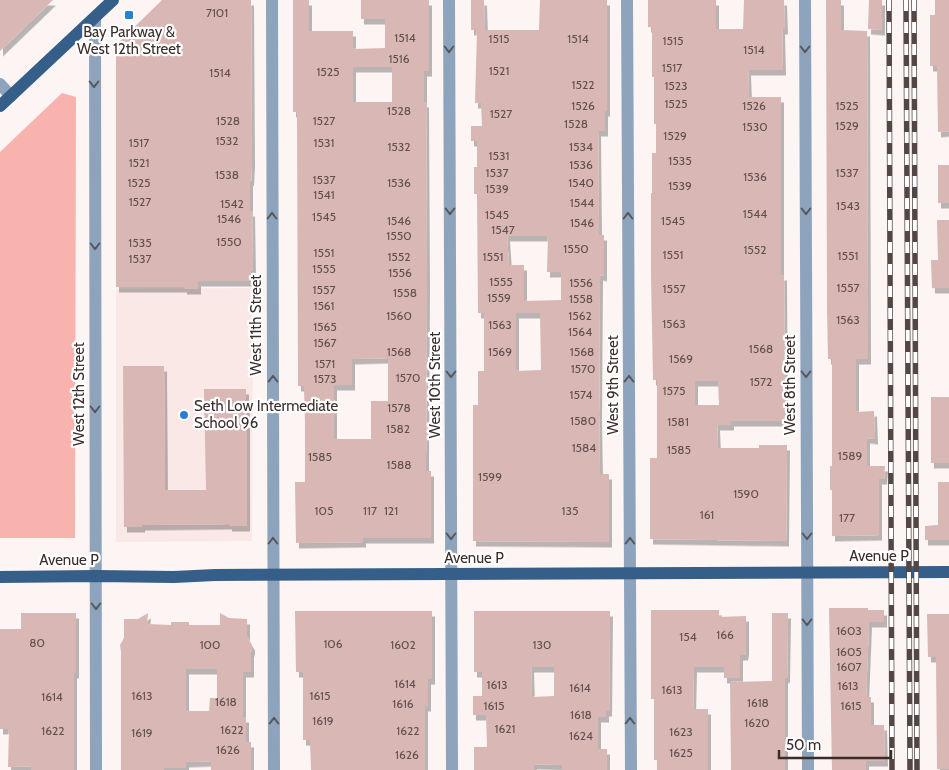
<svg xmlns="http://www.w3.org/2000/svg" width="949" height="770" viewBox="0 0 949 770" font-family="Cabin,sans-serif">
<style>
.built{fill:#fae8e7}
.green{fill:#f9b3af}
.building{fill:#d9b7b5;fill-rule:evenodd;filter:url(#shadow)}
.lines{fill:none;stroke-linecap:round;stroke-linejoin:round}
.street{stroke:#8da4bc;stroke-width:12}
.primary{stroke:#355f89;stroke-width:12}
.rail-casing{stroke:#534746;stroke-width:5.5}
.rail{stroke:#fff;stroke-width:4;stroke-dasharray:11;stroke-linecap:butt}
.oneway{stroke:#57575e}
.poi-dot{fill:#2980ce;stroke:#fff;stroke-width:2}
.labels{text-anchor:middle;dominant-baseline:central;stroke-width:4.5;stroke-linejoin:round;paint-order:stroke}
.number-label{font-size:12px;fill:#62504e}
.poi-label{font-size:15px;fill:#3a2d2c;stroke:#fff}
.street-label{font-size:15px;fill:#3a2d2c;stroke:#fff}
</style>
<defs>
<filter id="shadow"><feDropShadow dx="3" dy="5.5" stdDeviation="0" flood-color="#0004"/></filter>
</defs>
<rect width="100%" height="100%" fill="#fcf5f4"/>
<!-- built -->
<polygon class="built" points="253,288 252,541 116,542 116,289"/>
<!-- green -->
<polygon class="green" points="62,93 76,97 75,538 0,538 0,152"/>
<!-- building -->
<g class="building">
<polygon points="0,0 53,0 0,51"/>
<polygon points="162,0 251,0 252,161 251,181 250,180 250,211 252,211 253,271 251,271 251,281 198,281 198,289 184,289 184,287 116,287 116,45"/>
<path d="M293,0H309V31H353V49L385,48V19H361V0H429V71H424V102H426L427,285L426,456V471H431V538H363V542L296,543L295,482H305V424L304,386H298L297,112H293ZM353,67H392V102H353ZM388,358V401H371V439H334V385H352V359Z"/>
<path d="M471,0H484L485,30H539L540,0H607V111H605V131H598L599,235H604V276L600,275L599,415L600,474H609V542L473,541V405H478V371H484V313H478L477,194H474V167H477V141H471V126H482L481,103H475L477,30H471ZM507,236H548L547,272H561V300L524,301V265H509ZM516,313H540L541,370L516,371Z"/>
<path d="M648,0H716V29H743L744,0H784L785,29H782L783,70H748L749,97H781V275H784L785,421H731V425H717L718,448H759V445H787L786,541L650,539V458H657V380H653L651,276V193H652V153H656V124H654V77H652V27H648ZM695,381H718L719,405H695Z"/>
<polygon points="826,0 841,0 841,30 867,31 868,359 856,359 856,412 874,411 875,439 867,438 867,466 885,466 884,479 879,479 879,535 832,536 832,490 830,490 830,466 832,466 832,359 828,359 827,308"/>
<polygon points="869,0 882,0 882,30 868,29"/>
<polygon points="935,0 949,0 949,131 938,132 937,66 930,66 930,15 935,15"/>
<rect x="938" y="165" width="11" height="38"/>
<polygon points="937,220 949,220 949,288 932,288 931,260 938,260"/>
<polygon points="123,366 164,366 165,490 206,490 204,389 246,389 246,402 247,402 247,526 229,526 229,524 142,525 142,527 124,527"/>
<rect x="931" y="397" width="18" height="66"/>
<polygon points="938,482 949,482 949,540 925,540 925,526 938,525"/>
<polygon points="829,608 868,608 868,610 884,610 884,622 869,622 866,697 871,697 871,725 884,725 885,761 866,761 866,770 832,770"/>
<polygon points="651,610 719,610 719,617 746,616 746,650 745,655 740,655 740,678 724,678 724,667 694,667 693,709 708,709 708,770 657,770 657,760 654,760 654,699 651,699"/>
<polygon points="295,611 432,611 432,679 428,679 428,706 425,706 425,770 311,770 310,740 303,740 303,672 296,672"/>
<path d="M474,611H610L609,711H606V717H598V749H607V770H562V765L534,764V770H474V747H487L486,715H473V696H482V672H474ZM531,667H554V696L532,697Z"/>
<polygon points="21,613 76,613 76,673 74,673 74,770 31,770 31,766 8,767 9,729 0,729 0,629 21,629"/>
<path d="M148,613L147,624L171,625V622H189V625H220V613L229,618L247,619V637L252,645V649L251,652V672H243V717H246V742H251V770H211V761L186,762V768H164V770H121V652L120,645L124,638V619H138ZM186,669H217V698H210L209,711H186Z"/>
<polygon points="772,613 788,613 787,677 785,678 785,770 731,770 730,682 772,681"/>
<polygon points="927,614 949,614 949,769 937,769 936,657 928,657"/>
</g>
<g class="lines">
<!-- street -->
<g class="street">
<polyline points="272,0 274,770"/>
<polyline points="449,0 452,770"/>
<polyline points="627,0 631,770"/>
<polyline points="805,0 808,770"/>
<polyline points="95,18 96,770"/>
<polyline points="0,84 11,96"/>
</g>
<!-- primary -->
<g class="primary">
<polyline points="0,106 113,0"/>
<polyline points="0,577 96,576 174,577 215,575 949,572"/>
</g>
<defs>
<g id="rail">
<polyline points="889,0 892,770"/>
<polyline points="906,0 910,770"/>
<polyline points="914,0 917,770"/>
</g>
</defs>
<!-- rail casing -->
<use href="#rail" class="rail-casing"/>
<!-- rail -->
<use href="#rail" class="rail"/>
</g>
<!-- one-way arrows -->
<defs><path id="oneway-chevron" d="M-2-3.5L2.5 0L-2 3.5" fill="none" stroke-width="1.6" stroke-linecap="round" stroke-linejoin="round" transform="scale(1.25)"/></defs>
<g class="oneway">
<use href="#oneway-chevron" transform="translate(449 49) rotate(90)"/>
<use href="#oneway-chevron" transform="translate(805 49) rotate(90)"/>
<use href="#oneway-chevron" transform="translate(94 84) rotate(90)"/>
<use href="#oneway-chevron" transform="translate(450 211) rotate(90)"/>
<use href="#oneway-chevron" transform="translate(806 211) rotate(90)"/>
<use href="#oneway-chevron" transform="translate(272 216) rotate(-90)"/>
<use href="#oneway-chevron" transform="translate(628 216) rotate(-90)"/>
<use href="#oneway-chevron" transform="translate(95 246) rotate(90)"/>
<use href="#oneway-chevron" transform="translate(451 374) rotate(90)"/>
<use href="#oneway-chevron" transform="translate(806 374) rotate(90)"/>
<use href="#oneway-chevron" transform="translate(273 379) rotate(-90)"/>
<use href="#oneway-chevron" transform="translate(629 379) rotate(-90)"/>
<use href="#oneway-chevron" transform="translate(95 409) rotate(90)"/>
<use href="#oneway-chevron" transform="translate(451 536) rotate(90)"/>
<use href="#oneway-chevron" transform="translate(807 536) rotate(90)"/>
<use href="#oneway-chevron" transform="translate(273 541) rotate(-90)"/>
<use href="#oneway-chevron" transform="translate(630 541) rotate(-90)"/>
<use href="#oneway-chevron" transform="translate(96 606) rotate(90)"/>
<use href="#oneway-chevron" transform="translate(807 622) rotate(90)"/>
<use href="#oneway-chevron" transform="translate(274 721) rotate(-90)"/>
<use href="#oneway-chevron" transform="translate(630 721) rotate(-90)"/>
</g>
<!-- markers -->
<g class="poi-dot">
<rect x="124" y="10" width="10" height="10" rx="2.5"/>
<circle cx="184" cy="415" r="5"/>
</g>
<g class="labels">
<!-- number labels -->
<g class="number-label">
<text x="217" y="12">7101</text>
<text x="405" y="37">1514</text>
<text x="499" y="38">1515</text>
<text x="578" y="38">1514</text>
<text x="673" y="40">1515</text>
<text x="754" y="49">1514</text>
<text x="399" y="58">1516</text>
<text x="672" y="67">1517</text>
<text x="499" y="70">1521</text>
<text x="328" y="71">1525</text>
<text x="220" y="72">1514</text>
<text x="583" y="84">1522</text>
<text x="676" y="85">1523</text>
<text x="676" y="103">1525</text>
<text x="583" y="105">1526</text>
<text x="754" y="105">1526</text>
<text x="847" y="105">1525</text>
<text x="399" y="110">1528</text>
<text x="501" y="113">1527</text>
<text x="228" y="120">1528</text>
<text x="324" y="120">1527</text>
<text x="576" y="123">1528</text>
<text x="847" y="125">1529</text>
<text x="755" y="126">1530</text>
<text x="675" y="135">1529</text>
<text x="227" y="140">1532</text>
<text x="139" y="142">1517</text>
<text x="324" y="142">1531</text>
<text x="399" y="146">1532</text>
<text x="581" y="146">1534</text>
<text x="499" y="155">1531</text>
<text x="680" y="160">1535</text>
<text x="139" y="162">1521</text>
<text x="581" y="164">1536</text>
<text x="497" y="172">1537</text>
<text x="847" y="172">1537</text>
<text x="227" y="174">1538</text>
<text x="755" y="176">1536</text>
<text x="324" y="179">1537</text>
<text x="139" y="182">1525</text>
<text x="399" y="182">1536</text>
<text x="581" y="182">1540</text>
<text x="680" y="185">1539</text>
<text x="497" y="188">1539</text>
<text x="324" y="194">1541</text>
<text x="140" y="201">1527</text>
<text x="582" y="202">1544</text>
<text x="232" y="203">1542</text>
<text x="848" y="205">1543</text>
<text x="755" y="213">1544</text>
<text x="497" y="214">1545</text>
<text x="324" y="216">1545</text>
<text x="229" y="218">1546</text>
<text x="399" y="220">1546</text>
<text x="673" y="220">1545</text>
<text x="582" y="222">1546</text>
<text x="503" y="229">1547</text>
<text x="399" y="235">1550</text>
<text x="229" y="241">1550</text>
<text x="140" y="242">1535</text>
<text x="576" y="248">1550</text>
<text x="755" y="249">1552</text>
<text x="324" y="252">1551</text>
<text x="673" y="254">1551</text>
<text x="848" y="255">1551</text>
<text x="399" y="256">1552</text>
<text x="493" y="256">1551</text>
<text x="140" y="258">1537</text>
<text x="324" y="268">1555</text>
<text x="400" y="272">1556</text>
<text x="501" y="281">1555</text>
<text x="581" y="282">1556</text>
<text x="848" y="287">1557</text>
<text x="674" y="288">1557</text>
<text x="324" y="289">1557</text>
<text x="405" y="292">1558</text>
<text x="499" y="297">1559</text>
<text x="581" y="298">1558</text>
<text x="324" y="305">1561</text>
<text x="399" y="315">1560</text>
<text x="580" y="315">1562</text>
<text x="848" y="319">1563</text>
<text x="674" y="323">1563</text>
<text x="500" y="324">1563</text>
<text x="325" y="326">1565</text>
<text x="580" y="331">1564</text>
<text x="325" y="342">1567</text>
<text x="761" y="348">1568</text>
<text x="399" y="351">1568</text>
<text x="500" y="351">1569</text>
<text x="582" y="351">1568</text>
<text x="681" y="358">1569</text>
<text x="325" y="363">1571</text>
<text x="583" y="368">1570</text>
<text x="408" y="377">1570</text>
<text x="325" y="378">1573</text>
<text x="761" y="381">1572</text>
<text x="674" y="390">1575</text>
<text x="581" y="394">1574</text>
<text x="399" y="407">1578</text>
<text x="583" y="420">1580</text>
<text x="678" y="421">1581</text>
<text x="398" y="428">1582</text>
<text x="584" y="447">1584</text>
<text x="679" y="449">1585</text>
<text x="850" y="455">1589</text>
<text x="320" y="456">1585</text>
<text x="399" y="464">1588</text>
<text x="490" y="476">1599</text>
<text x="746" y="493">1590</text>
<text x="324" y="510">105</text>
<text x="370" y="510">117</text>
<text x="391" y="510">121</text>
<text x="570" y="510">135</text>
<text x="707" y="514">161</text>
<text x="847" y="517">177</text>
<text x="849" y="630">1603</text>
<text x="725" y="634">166</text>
<text x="688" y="636">154</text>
<text x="37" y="642">80</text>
<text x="333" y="643">106</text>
<text x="210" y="644">100</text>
<text x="403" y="644">1602</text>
<text x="542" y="644">130</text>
<text x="849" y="651">1605</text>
<text x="849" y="666">1607</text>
<text x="405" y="683">1614</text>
<text x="497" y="684">1613</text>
<text x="848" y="685">1613</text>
<text x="580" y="687">1614</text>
<text x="672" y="689">1613</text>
<text x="142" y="695">1613</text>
<text x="320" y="695">1615</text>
<text x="52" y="696">1614</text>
<text x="226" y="701">1618</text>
<text x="758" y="702">1618</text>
<text x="403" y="703">1616</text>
<text x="494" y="705">1615</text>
<text x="851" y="705">1615</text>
<text x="581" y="714">1618</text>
<text x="323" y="720">1619</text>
<text x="757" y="722">1620</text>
<text x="505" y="728">1621</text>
<text x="232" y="729">1622</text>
<text x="53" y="730">1622</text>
<text x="408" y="730">1622</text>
<text x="681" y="731">1623</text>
<text x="142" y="732">1619</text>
<text x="581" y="735">1624</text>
<text x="228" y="749">1626</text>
<text x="681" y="752">1625</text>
<text x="407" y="754">1626</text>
</g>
<!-- poi labels -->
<g class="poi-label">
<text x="129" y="32">Bay Parkway &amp;<tspan x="129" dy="17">West 12th Street</tspan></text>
<text x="194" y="406" text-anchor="start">Seth Low Intermediate<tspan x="194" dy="17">School 96</tspan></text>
</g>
<!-- street labels -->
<g class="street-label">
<text transform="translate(256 325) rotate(-90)">West 11th Street</text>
<text transform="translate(435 385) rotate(-90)">West 10th Street</text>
<text transform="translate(613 385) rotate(-90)">West 9th Street</text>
<text transform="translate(790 385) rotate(-90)">West 8th Street</text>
<text transform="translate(79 394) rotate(-90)">West 12th Street</text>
<text x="879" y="556">Avenue P</text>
<text x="474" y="558">Avenue P</text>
<text x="69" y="560">Avenue P</text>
</g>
</g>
<!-- scale -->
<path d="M779 750v8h112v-8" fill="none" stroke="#3a2d2c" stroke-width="2.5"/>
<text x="786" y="750" font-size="15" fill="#3a2d2c" stroke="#ffffff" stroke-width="4" paint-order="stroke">50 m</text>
</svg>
